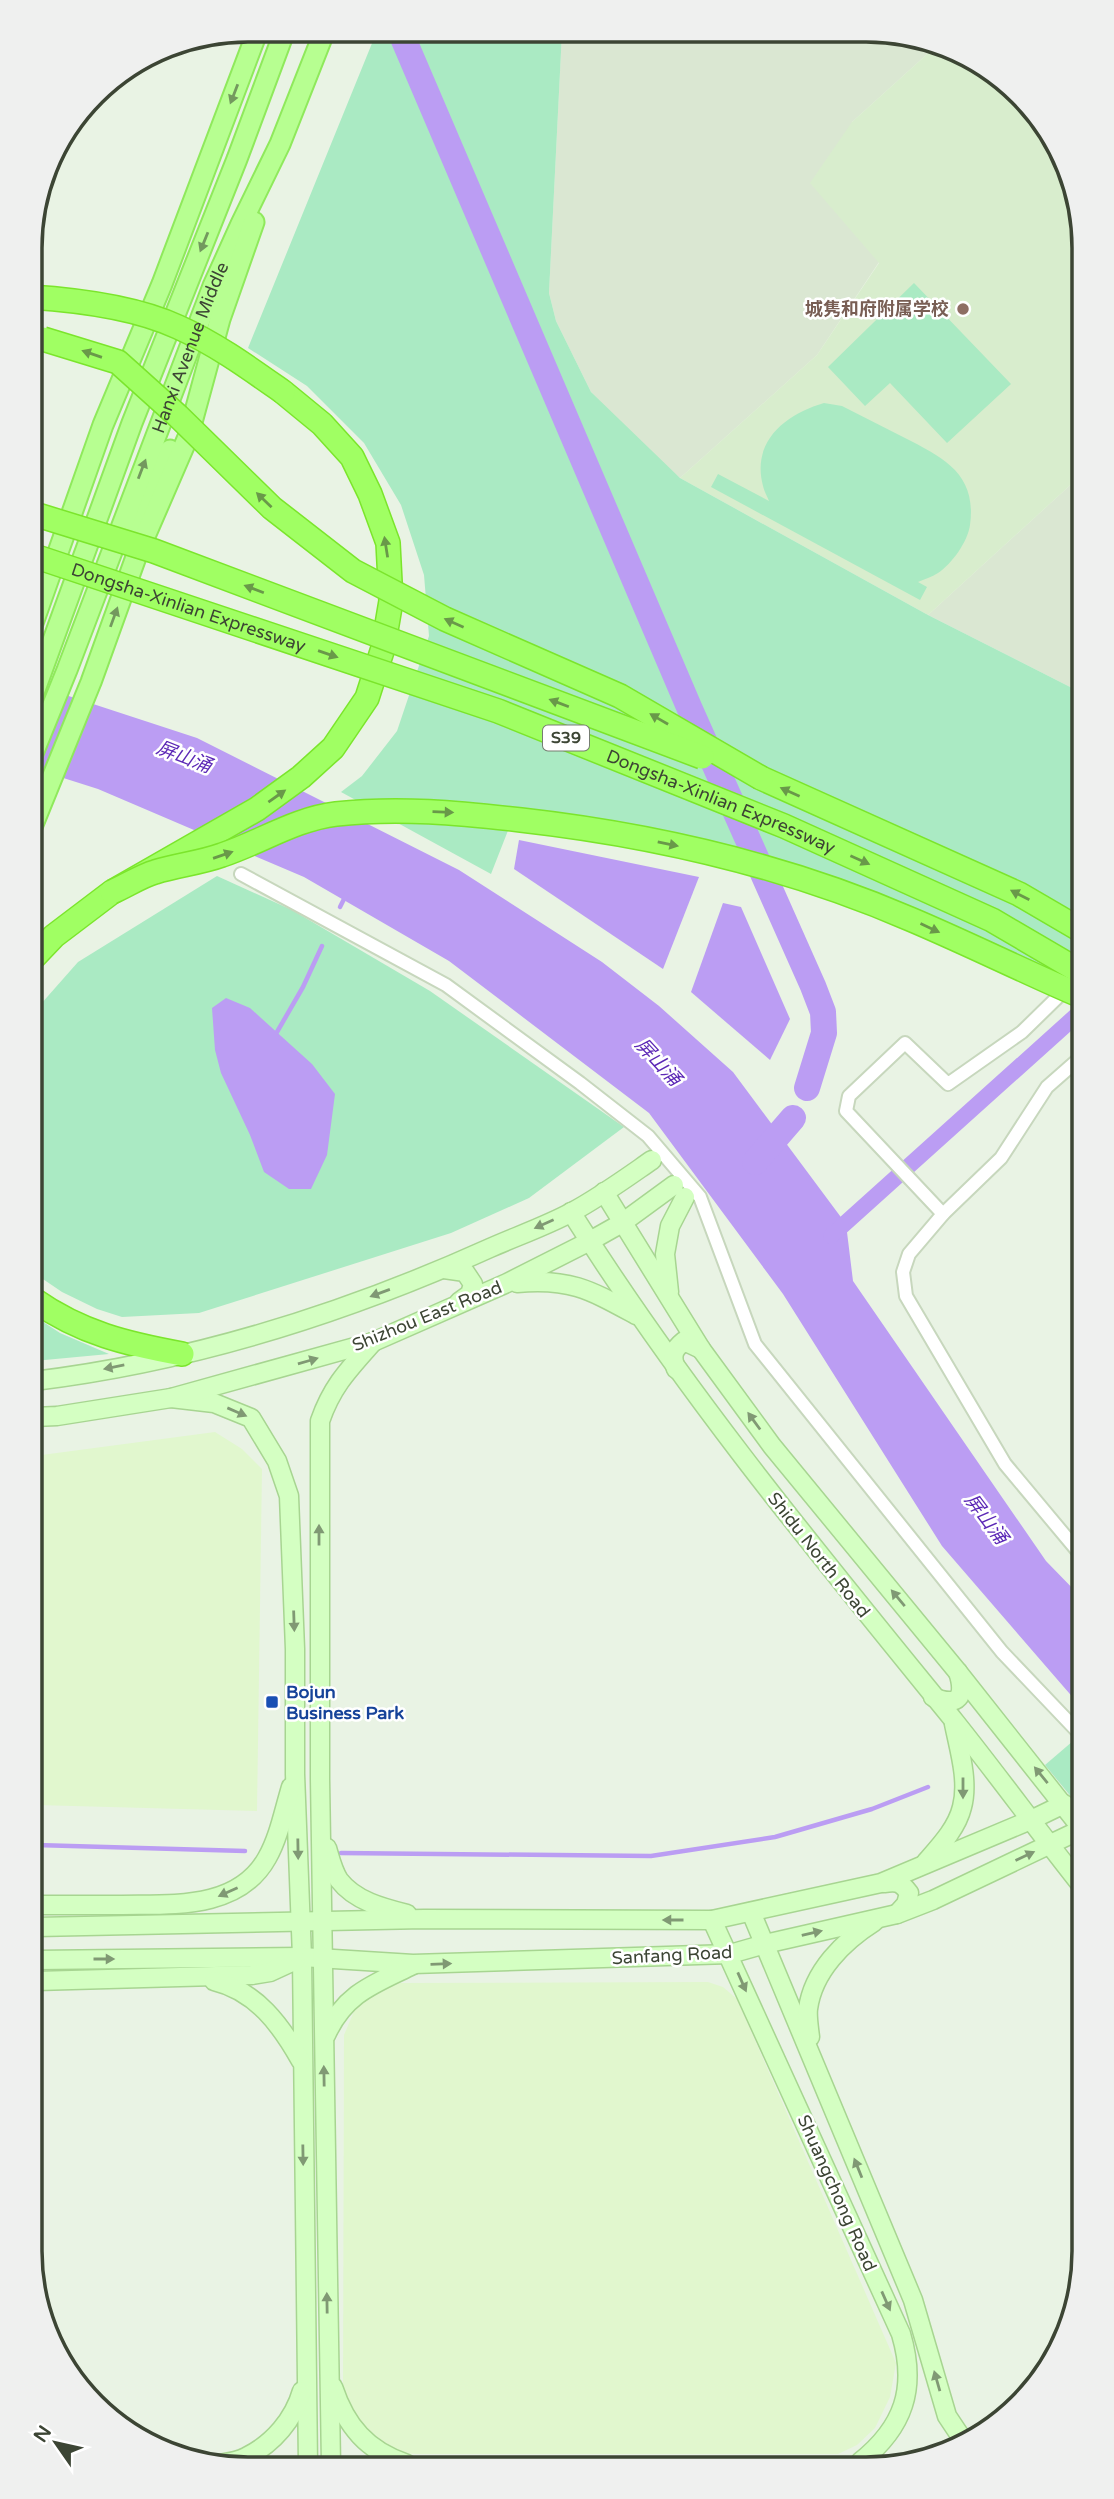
<svg xmlns="http://www.w3.org/2000/svg" width="1114" height="2499" viewBox="0 0 1114 2499" font-family="'Varela Round','Noto Sans SC',sans-serif">
<style>
.residential{fill:#dae7d2}
.commercial{fill:#e1f7ce}
.education{fill:#d8edcd}
.green{fill:#aaeac3}
.water{fill:#bb9df3}
.lines{fill:none;stroke-linecap:round;stroke-linejoin:round}
.stream{stroke:#bb9df3;stroke-width:4.5}
.canal{stroke:#bb9df3;stroke-width:16}
.river{stroke:#bb9df3;stroke-width:26}
.street-casing{stroke:#c7d7bd;stroke-width:16}
.secondary-casing{stroke:#a7d591;stroke-width:21}
.primary-casing{stroke:#8fe95c;stroke-width:23}
.highway-casing{stroke:#7be52c;stroke-width:26}
.street{stroke:#fff;stroke-width:12}
.secondary{stroke:#d4ffc2;stroke-width:18}
.primary{stroke:#b7ff91;stroke-width:19}
.highway{stroke:#a0ff63;stroke-width:23}
.highway-bridge-casing{stroke:#7be52c;stroke-width:26;stroke-linecap:butt}
.highway-bridge{stroke:#a0ff63;stroke-width:23}
.oneway{fill:#73995e}
.oneway2{fill:#699949}
.oneway3{fill:#809974}
.education-dot{fill:#8d6e63;stroke:#fff;stroke-width:2.5}
.transit-dot{fill:#1a4fb4;stroke:#fff;stroke-width:2.5}
.labels{text-anchor:middle;dominant-baseline:central;stroke-width:5;stroke-linejoin:round;paint-order:stroke}
.shield{fill:#fff;stroke:#767d71;stroke-width:2}
.shield-label{font-size:16px;font-weight:bold;fill:#3c4534}
.education-label{font-size:18px;font-weight:bold;fill:#785e54;stroke:#fff;text-anchor:end}
.street-label{font-size:18px;fill:#3c4534;stroke:#fff}
.transit-label{font-size:18px;font-weight:bold;fill:#164399;stroke:#fff;text-anchor:start}
.water-label{font-size:19px;font-style:italic;fill:#5c28b6;stroke:#fff}
.rim{fill:none;stroke:#3c4534;stroke-width:3.5}
</style>
<rect width="100%" height="100%" fill="#e9f3e4"/>
<!-- residential -->
<g class="residential">
<polygon points="562,32 908,34 935,47 852,122 879,262 817,355 680,478 641,445 591,392 556,321 549,293"/>
<polygon points="1078,478 1078,691 928,615"/>
</g>
<!-- commercial -->
<g class="commercial">
<polygon points="215,1432 242,1449 262,1469 257,1811 36,1805 34,1456"/>
<polygon points="708,1982 723,1987 737,1999 896,2363 890,2397 875,2428 857,2445 838,2454 416,2454 401,2453 384,2445 366,2429 343,2394 344,2035 355,2009 376,1991 400,1983"/>
</g>
<!-- education -->
<polygon class="education" points="935,47 1010,84 1055,139 1077,191 1078,478 928,615 680,478 817,355 879,263 810,183 852,122"/>
<!-- green -->
<g class="green">
<polygon points="377,31 562,32 549,293 556,321 591,392 680,478 928,615 1078,691 1079,1006 938,940 778,881 641,848 509,828 491,874 341,792 362,776 397,731 429,636 424,575 401,505 364,443 307,386 248,348"/>
<polygon points="914,283 1011,384 947,443 890,383 865,406 828,367"/>
<path d="M824,403L842,406C863,417 884,427 905,438C944,458 977,474 970,525C968,541 952,564 938,573C932,577 924,579 918,582L927,587L920,600L711,487L718,474L769,501C767,496 764,491 763,486C751,441 786,414 824,403Z"/>
<polygon points="217,876 292,910 430,991 624,1127 529,1198 451,1233 199,1313 122,1317 97,1309 62,1292 34,1273 33,1013 78,962"/>
<polygon points="34,1316 60,1333 109,1354 34,1361"/>
<polygon points="1073,1741 1082,1749 1082,1810 1045,1765"/>
</g>
<!-- water -->
<g class="water">
<polygon points="32,684 197,738 459,870 602,962 659,1006 733,1072 846,1224 853,1281 1046,1561 1081,1597 1082,1708 942,1546 783,1294 649,1113 449,961 304,877 98,789 32,768"/>
<polygon points="519,840 699,877 663,969 514,869"/>
<polygon points="723,903 741,907 790,1019 770,1060 691,992"/>
<polygon points="226,998 250,1008 312,1064 335,1094 327,1155 311,1189 289,1189 264,1172 250,1135 221,1073 215,1050 212,1008"/>
</g>
<g class="lines">
<!-- stream -->
<g class="stream">
<polyline points="340,907 346,895"/>
<polyline points="277,1032 303,987 322,946"/>
<polyline points="36,1845 245,1851"/>
<polyline points="341,1853 651,1856 775,1837 872,1809 928,1787"/>
</g>
<!-- canal -->
<polyline class="canal" points="831,1236 1079,1013"/>
<!-- river -->
<g class="river">
<polyline points="400,31 689,707 813,986 823,1012 824,1033 807,1088"/>
<polyline points="755,1162 793,1118"/>
</g>
<defs>
<g id="street">
<polyline points="241,874 446,985 580,1083 648,1136 700,1197 755,1344 1002,1652 1082,1736"/>
<polyline points="1080,1058 1047,1087 1001,1158 943,1214 909,1254 903,1272 906,1296 1005,1464 1081,1555"/>
<polyline points="943,1214 846,1111 849,1096 905,1043 948,1084 1022,1032 1067,988"/>
</g>
<g id="secondary">
<polyline points="604,1192 701,1349 772,1446 957,1671 1082,1829"/>
<path d="M571,1212C685,1393 821,1557 956,1723C999,1777 1039,1832 1082,1886"/>
<polyline points="444,1269 465,1272 473,1284 470,1294 459,1302"/>
<path d="M517,1283C570,1278 590,1290 636,1315"/>
<polyline points="669,1292 665,1254 670,1226 685,1197"/>
<path d="M676,1369C671,1355 673,1350 684,1341L701,1349"/>
<path d="M34,1381C191,1362 346,1313 490,1248C517,1236 546,1226 572,1212C600,1197 626,1178 652,1160"/>
<polyline points="171,1398 214,1403 251,1418 277,1461 289,1496 295,1649 295,1774 302,1957 308,2465"/>
<polyline points="34,1417 57,1416 171,1398 373,1342 507,1283 590,1241 622,1223 674,1185"/>
<path d="M933,1697C959,1708 966,1696 958,1672"/>
<path d="M327,1848C330,1858 333,1871 339,1880C355,1901 383,1908 407,1914"/>
<path d="M926,1862C940,1846 957,1828 962,1807C969,1781 959,1749 954,1724"/>
<path d="M884,1883C897,1881 901,1882 909,1893L906,1904L897,1914"/>
<path d="M36,1905C65,1905 93,1905 122,1905C172,1904 238,1910 267,1858C279,1837 284,1810 291,1787"/>
<polyline points="751,1912 913,2300 947,2416 965,2443"/>
<path d="M712,1920L901,2334C917,2388 904,2427 860,2462"/>
<polyline points="36,1927 424,1919 712,1920 881,1883 1033,1819 1064,1804"/>
<polyline points="36,1960 302,1957 413,1964 730,1954 765,1944 897,1914 933,1900 1082,1829"/>
<polyline points="36,1981 252,1975 270,1972 296,1960"/>
<path d="M214,1981C256,1991 281,2025 301,2061"/>
<path d="M326,2035C345,1993 374,1984 413,1965"/>
<path d="M810,2037C809,2028 807,2017 808,2009C813,1971 844,1941 874,1922"/>
<path d="M333,2387C346,2426 367,2451 407,2464"/>
<path d="M213,2465C224,2463 237,2462 246,2457C273,2444 294,2419 302,2391"/>
<path d="M331,2465L320,1779V1421C332,1386 349,1369 373,1342"/>
</g>
<g id="primary">
<polyline points="134,524 170,450"/>
<polyline points="32,626 103,425 162,284 258,30"/>
<polyline points="32,698 132,423 237,159 285,30"/>
<path id="s1" d="M32,756L67,670L213,286L241,224L280,144L325,30"/>
<polyline points="32,827 91,682 136,557 188,437 220,319 254,222"/>
</g>
<g id="highway">
<polyline points="761,778 1019,894 1079,929"/>
<polyline points="33,958 54,936 112,892 257,809 301,777 333,748 367,698 383,648 391,601 388,543 370,494 352,457 322,424 283,392"/>
<path d="M34,1300C81,1333 127,1344 182,1354"/>
</g>
</defs>
<!-- street casing -->
<use href="#street" class="street-casing"/>
<!-- secondary casing -->
<use href="#secondary" class="secondary-casing"/>
<!-- primary casing -->
<use href="#primary" class="primary-casing"/>
<!-- highway casing -->
<use href="#highway" class="highway-casing"/>
<!-- street -->
<use href="#street" class="street"/>
<!-- secondary -->
<use href="#secondary" class="secondary"/>
<!-- primary -->
<use href="#primary" class="primary"/>
<!-- highway -->
<use href="#highway" class="highway"/>
<defs>
<g id="highway-bridge">
<path d="M30,297C77,300 135,307 178,327C216,344 249,368 283,392"/>
<polyline points="43,339 118,362 178,416 272,508 353,571 445,619 620,696 761,778"/>
<polyline points="31,513 154,551 702,757"/>
<path id="s2" d="M31,555L498,711L784,826L992,920L1079,971"/>
<path d="M112,892C126,886 141,876 155,872C177,865 200,863 222,855C261,842 295,819 336,814C399,807 460,813 521,820C654,835 787,866 910,919C967,943 1023,971 1079,995"/>
</g>
</defs>
<!-- highway-bridge casing -->
<use href="#highway-bridge" class="highway-bridge-casing"/>
<!-- highway-bridge -->
<use href="#highway-bridge" class="highway-bridge"/>
</g>
<!-- one-way arrows -->
<defs><path id="oneway-solid" d="M-6-.8H1V-3.2L6.5 0L1 3.2V.8H-6Z" transform="scale(1.75)"/></defs>
<g class="oneway">
<use href="#oneway-solid" transform="translate(234 94) rotate(111)"/>
<use href="#oneway-solid" transform="translate(204 242) rotate(112)"/>
<use href="#oneway-solid" transform="translate(142 469) rotate(-69)"/>
<use href="#oneway-solid" transform="translate(114 617) rotate(-70)"/>
</g>
<g class="oneway2">
<use href="#oneway-solid" transform="translate(92 354) rotate(-161)"/>
<use href="#oneway-solid" transform="translate(264 500) rotate(-136)"/>
<use href="#oneway-solid" transform="translate(386 547) rotate(-99)"/>
<use href="#oneway-solid" transform="translate(254 589) rotate(-159)"/>
<use href="#oneway-solid" transform="translate(454 623) rotate(-156)"/>
<use href="#oneway-solid" transform="translate(328 654) rotate(19)"/>
<use href="#oneway-solid" transform="translate(559 703) rotate(-159)"/>
<use href="#oneway-solid" transform="translate(659 719) rotate(-150)"/>
<use href="#oneway-solid" transform="translate(790 792) rotate(-156)"/>
<use href="#oneway-solid" transform="translate(277 796) rotate(-35)"/>
<use href="#oneway-solid" transform="translate(443 812) rotate(2)"/>
<use href="#oneway-solid" transform="translate(668 844) rotate(12)"/>
<use href="#oneway-solid" transform="translate(223 855) rotate(-19)"/>
<use href="#oneway-solid" transform="translate(860 860) rotate(24)"/>
<use href="#oneway-solid" transform="translate(1020 895) rotate(-153)"/>
<use href="#oneway-solid" transform="translate(930 928) rotate(25)"/>
</g>
<g class="oneway3">
<use href="#oneway-solid" transform="translate(544 1224) rotate(156)"/>
<use href="#oneway-solid" transform="translate(380 1293) rotate(160)"/>
<use href="#oneway-solid" transform="translate(308 1361) rotate(-16)"/>
<use href="#oneway-solid" transform="translate(114 1367) rotate(169)"/>
<use href="#oneway-solid" transform="translate(237 1412) rotate(23)"/>
<use href="#oneway-solid" transform="translate(754 1421) rotate(-126)"/>
<use href="#oneway-solid" transform="translate(319 1535) rotate(-90)"/>
<use href="#oneway-solid" transform="translate(898 1598) rotate(-130)"/>
<use href="#oneway-solid" transform="translate(294 1621) rotate(88)"/>
<use href="#oneway-solid" transform="translate(1041 1775) rotate(-129)"/>
<use href="#oneway-solid" transform="translate(963 1788) rotate(90)"/>
<use href="#oneway-solid" transform="translate(298 1849) rotate(89)"/>
<use href="#oneway-solid" transform="translate(1025 1856) rotate(-25)"/>
<use href="#oneway-solid" transform="translate(228 1892) rotate(156)"/>
<use href="#oneway-solid" transform="translate(673 1920) rotate(-180)"/>
<use href="#oneway-solid" transform="translate(812 1933) rotate(-13)"/>
<use href="#oneway-solid" transform="translate(104 1959)"/>
<use href="#oneway-solid" transform="translate(441 1964) rotate(-2)"/>
<use href="#oneway-solid" transform="translate(742 1982) rotate(66)"/>
<use href="#oneway-solid" transform="translate(324 2076) rotate(-91)"/>
<use href="#oneway-solid" transform="translate(303 2155) rotate(89)"/>
<use href="#oneway-solid" transform="translate(858 2168) rotate(-112)"/>
<use href="#oneway-solid" transform="translate(886 2301) rotate(66)"/>
<use href="#oneway-solid" transform="translate(327 2303) rotate(-91)"/>
<use href="#oneway-solid" transform="translate(937 2381) rotate(-106)"/>
</g>
<!-- markers -->
<circle class="education-dot" cx="963" cy="309" r="7"/>
<rect class="transit-dot" x="265" y="1695" width="14" height="14" rx="3.5"/>
<g class="labels">
<!-- shield labels -->
<rect class="shield" x="543" y="725.5" width="46" height="25" rx="5"/>
<g class="shield-label">
<text x="566" y="738">S39</text>
</g>
<!-- education labels -->
<g class="education-label">
<text x="949" y="309">城隽和府附属学校</text>
</g>
<!-- street labels -->
<g class="street-label">
<text stroke="none"><textPath href="#s1" startOffset="438">Hanxi Avenue Middle</textPath></text>
<text stroke="none"><textPath href="#s2" startOffset="166">Dongsha-Xinlian Expressway</textPath></text>
<text stroke="none"><textPath href="#s2" startOffset="733">Dongsha-Xinlian Expressway</textPath></text>
<text transform="translate(427 1316) rotate(-22)">Shizhou East Road</text>
<text transform="translate(819 1555) rotate(52)">Shidu North Road</text>
<text transform="translate(672 1955) rotate(-3)">Sanfang Road</text>
<text transform="translate(837 2193) rotate(66)">Shuangchong Road</text>
</g>
<!-- transit labels -->
<g class="transit-label">
<text x="286" y="1692">Bojun<tspan x="286" dy="21">Business Park</tspan></text>
</g>
<!-- water labels -->
<g class="water-label">
<text transform="translate(184 757) rotate(21)">屏山涌</text>
<text transform="translate(658 1062) rotate(47)">屏山涌</text>
<text transform="translate(986 1519) rotate(53)">屏山涌</text>
</g>
</g>
<!-- crop -->
<path d="M0 0H1114V2499H0ZM248 42H866A206 206 0 0 1 1072 248V2251A206 206 0 0 1 866 2457H248A206 206 0 0 1 42 2251V248A206 206 0 0 1 248 42Z" fill="#eff0ef" fill-rule="evenodd"/>
<path class="rim" d="M248 42H866A206 206 0 0 1 1072 248V2251A206 206 0 0 1 866 2457H248A206 206 0 0 1 42 2251V248A206 206 0 0 1 248 42Z"/>
<!-- north arrow -->
<g transform="translate(56 2443) rotate(304)" stroke="#ffffff" stroke-width="5" paint-order="stroke">
<path d="M0-5L12 26L0 18L-12 26Z" fill="#3c4534"/>
<text y="-10" font-size="19" font-weight="bold" text-anchor="middle" fill="#3c4534">N</text>
</g>
</svg>
